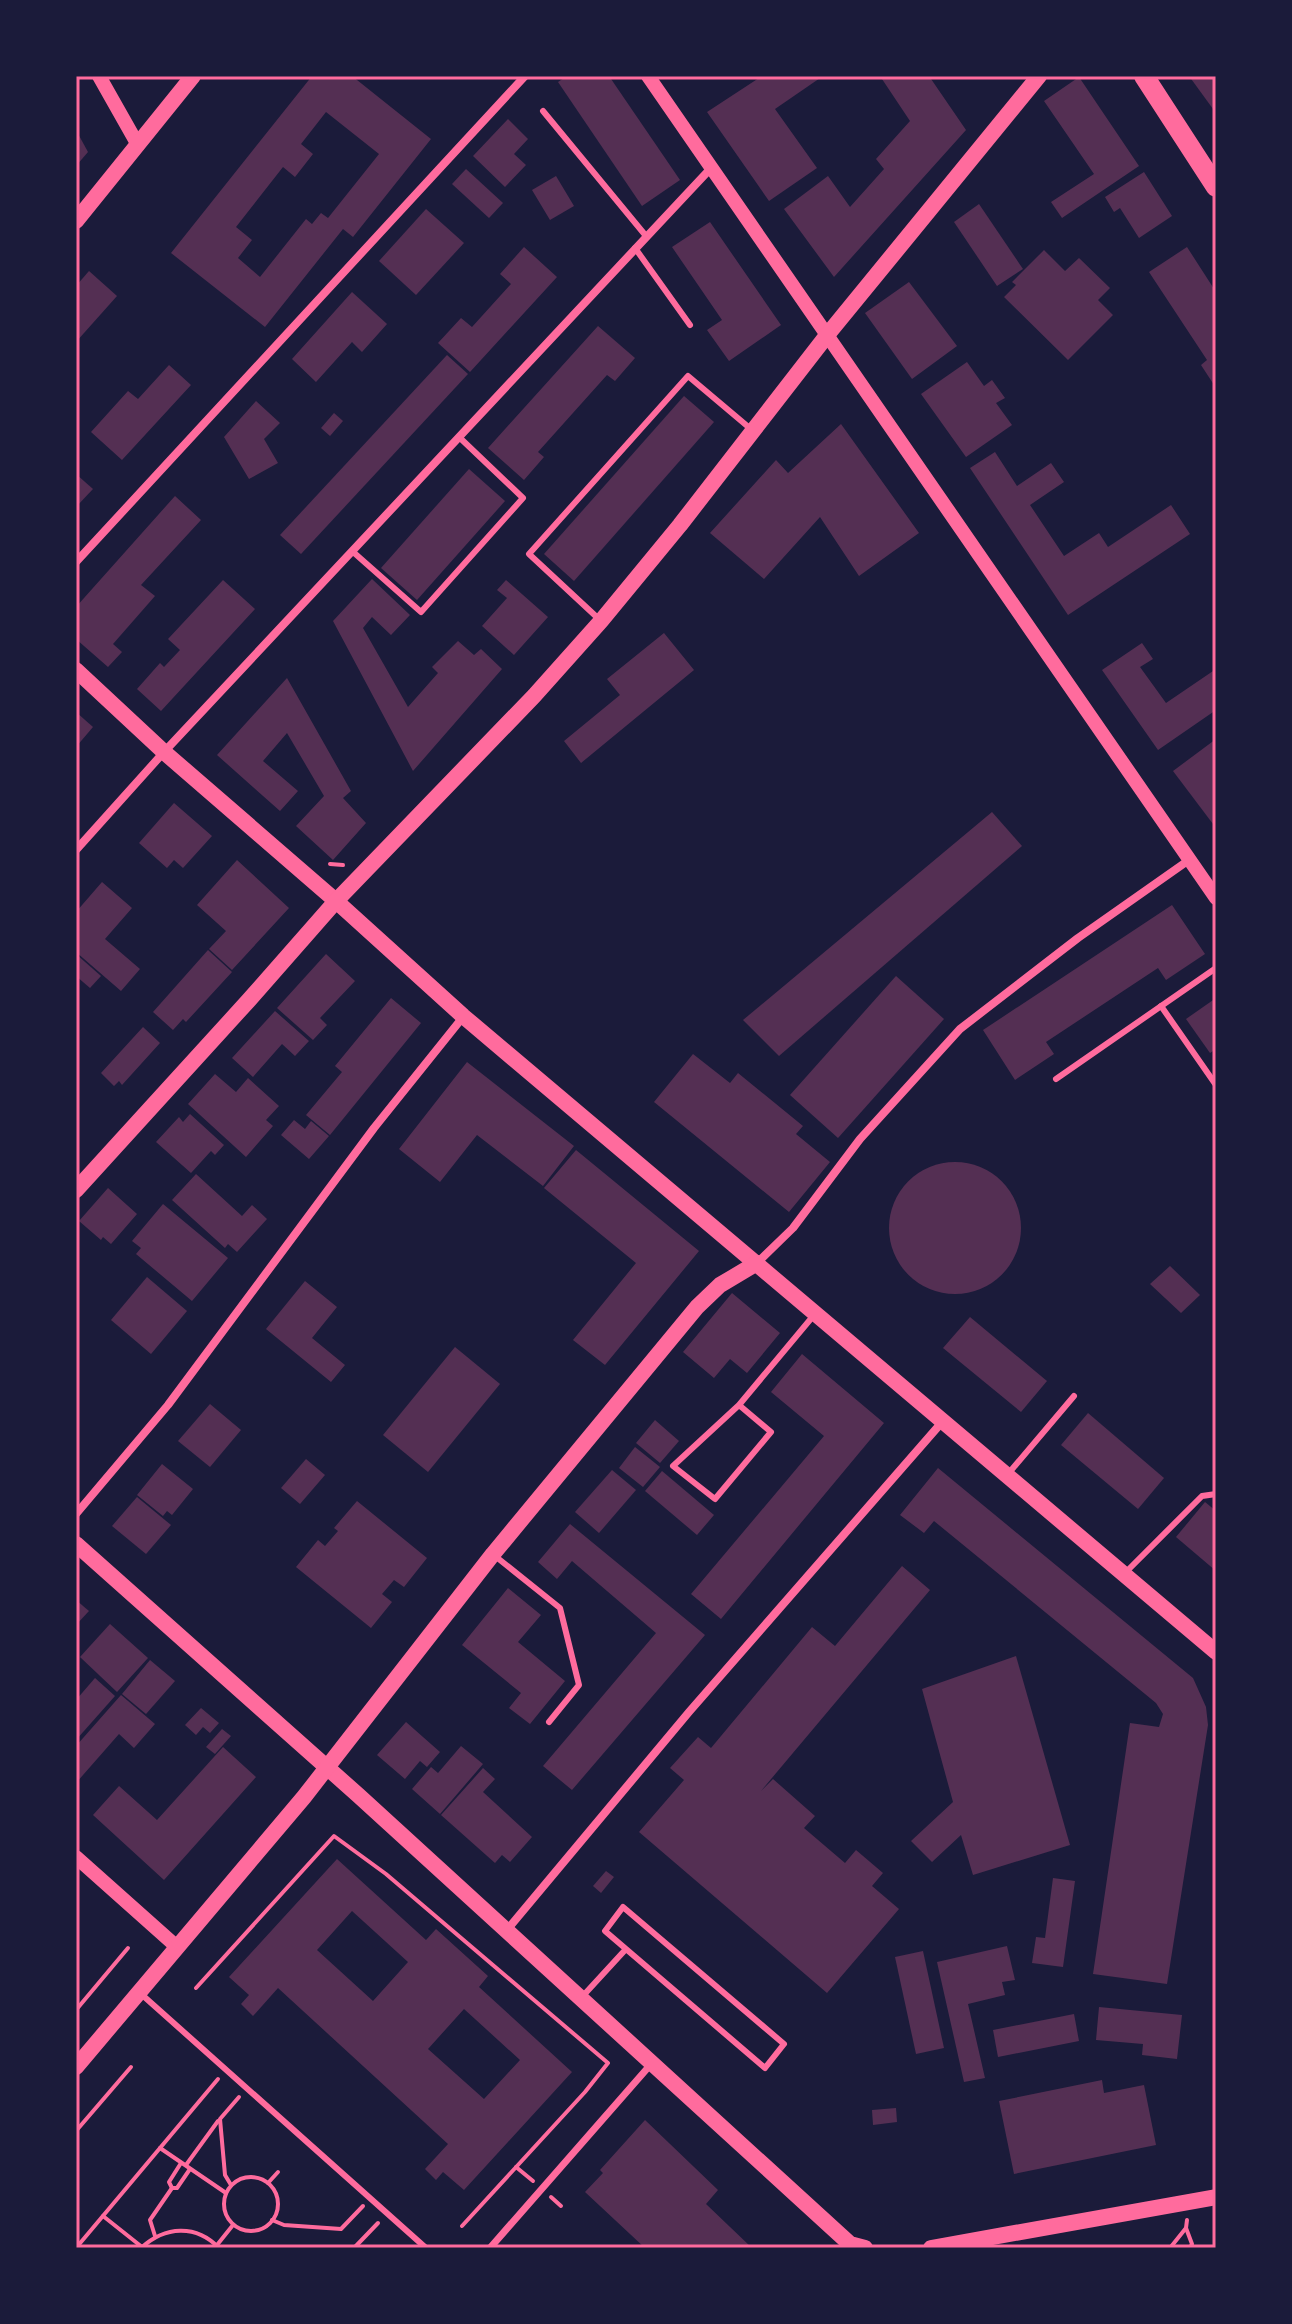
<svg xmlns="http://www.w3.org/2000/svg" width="1292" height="2324" viewBox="0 0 1292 2324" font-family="Commissioner,sans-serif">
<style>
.building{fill:#542f53;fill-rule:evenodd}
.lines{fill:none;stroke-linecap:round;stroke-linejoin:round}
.path{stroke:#ff6b9d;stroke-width:4}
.service{stroke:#ff6b9d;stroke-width:6}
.pedestrian{stroke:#ff6b9d;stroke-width:7}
.minor{stroke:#ff6b9d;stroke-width:8}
.tertiary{stroke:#ff6b9d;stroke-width:14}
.secondary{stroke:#ff6b9d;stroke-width:16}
.primary{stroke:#ff6b9d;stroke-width:20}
.neatline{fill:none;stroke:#ff6b9d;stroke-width:3}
</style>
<rect width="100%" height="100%" fill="#1b1b3a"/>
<!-- building -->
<g class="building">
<path d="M312,76H352L431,139L353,237L343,229L265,327L171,253ZM326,112L379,154L328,218L321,213L312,224L306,219L260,277L238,258L252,240L236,227L283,167L295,177L313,154L301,144Z"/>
<polygon points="567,76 609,76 680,180 642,206 558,82"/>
<polygon points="762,76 823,76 775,109 817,168 769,201 707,112"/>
<polygon points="880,76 929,76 966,130 834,277 784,209 828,176 850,207 884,169 876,159 910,121"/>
<polygon points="1189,76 1216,76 1216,107 1213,109"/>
<polygon points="1079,77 1139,166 1062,218 1051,202 1094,174 1044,101"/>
<polygon points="508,119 528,139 514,154 526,165 505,187 473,156"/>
<polygon points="76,130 88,152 76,166"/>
<polygon points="466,169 503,203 489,218 452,184"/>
<polygon points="1144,172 1172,216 1139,238 1120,208 1114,212 1105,197"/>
<polygon points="556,176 574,206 550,220 532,190"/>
<polygon points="979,204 1023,269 997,286 954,222"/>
<polygon points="426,209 464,243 416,295 379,261"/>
<polygon points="710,222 781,325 729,361 707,330 722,320 672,247"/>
<polygon points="524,247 557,277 470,372 438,343 461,318 472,327 511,284 500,274"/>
<polygon points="1187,247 1216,292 1216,388 1201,365 1207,360 1149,272"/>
<polygon points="1044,250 1065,271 1079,258 1110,288 1098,300 1113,315 1068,360 1004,297 1016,285 1012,282"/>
<polygon points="89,271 117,296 76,342 76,286"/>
<polygon points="909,282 957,346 912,379 865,313"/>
<polygon points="352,292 387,324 362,352 352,342 316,382 292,359"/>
<polygon points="598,326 635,358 615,381 607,375 538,452 544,457 524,480 488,448"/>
<polygon points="447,355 468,374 301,554 280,535"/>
<polygon points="967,362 984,386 992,380 1005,398 996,403 1012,425 966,457 921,394"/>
<polygon points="169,365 191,385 122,460 91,432 128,391 138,399"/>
<polygon points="684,396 714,422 574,581 544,554"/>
<polygon points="256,401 280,423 264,439 278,463 249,479 224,437"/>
<polygon points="334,413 343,421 330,436 321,428"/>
<polygon points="841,424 919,533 859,576 820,517 764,579 710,533 776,460 788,473"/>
<polygon points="995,452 1017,486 1051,463 1064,482 1030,505 1064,556 1099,533 1108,547 1171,505 1190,534 1068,615 970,468"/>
<polygon points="469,469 505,501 417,600 381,568"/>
<polygon points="76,474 93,489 76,507"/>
<polygon points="175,496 201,520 141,585 155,596 113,644 122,652 108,667 76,639 76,607"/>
<polygon points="372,579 410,615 391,635 372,617 363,628 408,707 438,673 432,667 458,641 474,655 481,649 502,669 413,771 333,621"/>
<polygon points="223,580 255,609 161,711 137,689 160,663 164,667 180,650 168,639"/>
<polygon points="506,580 548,617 514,655 482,626 507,598 497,590"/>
<polygon points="664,633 694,670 581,763 564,741 620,695 607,679"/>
<polygon points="1142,643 1153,659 1140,667 1166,703 1216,669 1216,710 1158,750 1102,670"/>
<polygon points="287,678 351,791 343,798 366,823 333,860 296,826 324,796 287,733 263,761 298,791 280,811 217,755"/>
<polygon points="76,712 93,727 76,747"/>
<polygon points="1216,739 1216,828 1173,771"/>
<polygon points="174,803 212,836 183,868 174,860 167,868 139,843"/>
<polygon points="992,812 1022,846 779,1056 743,1020"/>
<polygon points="237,860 289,908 232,970 209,949 226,931 197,905"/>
<polygon points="102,882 132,908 105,939 140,969 121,991 76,952 76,912"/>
<polygon points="1172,905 1205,954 1166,980 1158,968 1046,1042 1054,1054 1015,1080 983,1030"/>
<polygon points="208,950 232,972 186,1022 183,1019 173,1030 153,1012"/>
<polygon points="76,954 101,976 90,988 76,976"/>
<polygon points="326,954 355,981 320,1018 327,1025 313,1040 277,1008"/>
<polygon points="896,976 944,1019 838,1138 790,1095"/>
<polygon points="391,998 421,1023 330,1135 306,1115 342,1072 335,1066"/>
<polygon points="1216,998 1216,1049 1210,1053 1186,1019"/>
<polygon points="275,1011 309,1041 295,1056 282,1044 253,1077 232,1058"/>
<polygon points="143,1027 160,1043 122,1085 119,1081 114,1086 101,1073"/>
<polygon points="693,1054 730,1083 738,1073 803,1126 796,1134 830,1162 789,1212 654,1102"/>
<polygon points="467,1062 574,1146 543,1186 477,1135 440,1182 399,1149"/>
<polygon points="215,1074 236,1092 248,1078 279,1106 266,1120 273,1126 246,1157 188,1104"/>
<polygon points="190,1114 224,1145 215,1155 211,1151 191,1173 156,1142 179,1117 183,1122"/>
<polygon points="294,1120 305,1129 311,1121 329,1136 309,1159 281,1135"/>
<polygon points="576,1150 699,1251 605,1365 573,1340 636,1263 544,1188"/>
<circle cx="955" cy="1228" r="66"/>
<polygon points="196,1174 242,1216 252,1205 267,1219 237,1252 228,1244 225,1248 172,1200"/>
<polygon points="108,1188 137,1214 111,1244 103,1237 101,1240 79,1221"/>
<polygon points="163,1204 228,1258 192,1301 136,1254 141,1248 132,1241"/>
<polygon points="1170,1266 1200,1295 1181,1313 1150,1284"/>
<polygon points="147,1277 187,1311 151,1354 111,1320"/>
<polygon points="305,1281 337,1307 312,1338 345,1365 331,1382 266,1329"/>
<polygon points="732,1293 780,1333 747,1373 730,1359 714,1378 683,1352"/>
<polygon points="970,1317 1047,1381 1021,1412 943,1348"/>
<polygon points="455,1347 500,1384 428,1472 383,1435"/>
<polygon points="802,1354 884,1423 721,1619 691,1594 824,1436 771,1392"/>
<polygon points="210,1404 241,1430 210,1467 178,1441"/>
<polygon points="1088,1413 1164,1478 1138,1509 1061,1445"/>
<polygon points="655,1420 679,1441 660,1463 636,1443"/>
<polygon points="635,1447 660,1467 643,1487 619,1468"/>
<polygon points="306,1459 325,1475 300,1504 281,1488"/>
<polygon points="162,1464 193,1489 172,1515 167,1511 163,1516 137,1495"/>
<polygon points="938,1468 1193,1678 1206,1707 1208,1725 1167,1984 1093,1974 1130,1723 1159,1727 1163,1714 1156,1703 934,1521 924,1533 900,1515"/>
<polygon points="612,1470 636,1490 599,1533 575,1512"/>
<polygon points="662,1471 714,1515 697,1535 645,1491"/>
<polygon points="137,1497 171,1525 146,1554 112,1526"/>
<polygon points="357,1501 427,1558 404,1587 394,1580 382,1594 392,1602 371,1628 296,1567 318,1540 325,1546 338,1531 334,1528"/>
<polygon points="1205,1502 1216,1511 1216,1571 1176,1537"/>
<polygon points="570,1524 705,1635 572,1790 543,1766 656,1633 572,1561 557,1579 538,1562"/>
<polygon points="902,1566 930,1590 761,1791 773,1779 815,1816 804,1828 845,1863 856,1850 883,1873 872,1886 899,1909 827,1993 639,1832 684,1780 670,1768 698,1737 711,1748 812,1627 835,1646"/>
<polygon points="508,1588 541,1615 518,1642 565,1681 530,1724 509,1708 521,1693 462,1645"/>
<polygon points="76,1600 89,1611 76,1625"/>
<polygon points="110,1624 148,1658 117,1692 80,1657"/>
<polygon points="1016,1656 1070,1845 973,1875 961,1835 932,1862 911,1841 953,1802 922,1689"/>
<polygon points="150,1660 175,1681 146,1714 122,1694"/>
<polygon points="95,1678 115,1696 76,1740 76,1700"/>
<polygon points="121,1695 155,1724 134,1748 119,1734 76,1783 76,1746"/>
<polygon points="201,1708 219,1723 210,1733 203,1727 196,1735 185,1725"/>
<polygon points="406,1722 440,1752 427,1767 420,1761 405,1779 377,1755"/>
<polygon points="222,1729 231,1736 215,1754 206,1747"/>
<polygon points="461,1746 483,1764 440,1814 412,1789 431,1767 438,1773"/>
<polygon points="223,1747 256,1777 164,1880 93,1815 119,1786 157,1820"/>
<polygon points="483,1768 495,1779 483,1792 532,1837 510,1862 502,1855 495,1863 441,1815"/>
<path d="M337,1859L426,1940L436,1929L488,1976L479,1987L572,2072L464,2190L443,2172L436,2180L425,2169L448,2144L278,1988L253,2016L241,2004L249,1995L229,1977ZM352,1911L408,1962L373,2001L317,1950ZM464,2009L520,2060L484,2099L428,2049Z"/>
<polygon points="606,1871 614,1877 601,1893 593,1886"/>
<polygon points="1053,1878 1075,1881 1063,1967 1032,1963 1036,1937 1045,1938"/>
<polygon points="1007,1946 1015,1980 1002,1982 1005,1995 968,2004 985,2078 964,2082 937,1962"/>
<polygon points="923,1951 944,2048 916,2054 895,1957"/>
<polygon points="1099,2007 1182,2015 1177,2059 1142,2055 1143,2044 1096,2040"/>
<polygon points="1074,2014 1079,2041 998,2057 993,2030"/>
<polygon points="1102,2080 1104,2093 1144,2085 1156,2145 1014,2174 999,2101"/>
<polygon points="896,2108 897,2122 873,2125 872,2110"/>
<polygon points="645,2120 718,2190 706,2204 752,2248 645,2248 585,2192 603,2173 600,2170"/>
</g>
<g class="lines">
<!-- path -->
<g class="path">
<polyline points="330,864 343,865"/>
<polyline points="196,1988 334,1836 386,1874 608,2063 585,2092 462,2226"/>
<polyline points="76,2010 128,1948"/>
<polyline points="76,2131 131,2067"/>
<polyline points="160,2148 226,2193"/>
<polyline points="186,2165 218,2121"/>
<polyline points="516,2167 533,2181"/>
<circle cx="251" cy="2204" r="27"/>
<polyline points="268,2183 278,2172"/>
<polyline points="231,2185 225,2175 220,2119 239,2097"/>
<polyline points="172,2188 169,2182 181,2163"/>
<polyline points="551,2197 561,2206"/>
<polyline points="103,2216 142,2247"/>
<polyline points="272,2220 284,2225 341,2229 363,2206"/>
<polyline points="1186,2228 1192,2244 1190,2248"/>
<polyline points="155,2236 150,2220 172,2188 177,2188 190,2169"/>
<polyline points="217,2245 233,2225"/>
<polyline points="76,2248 218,2079"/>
<path d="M141,2248C165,2226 196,2224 219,2248"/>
<polyline points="354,2248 378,2223"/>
<polyline points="1170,2248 1186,2228 1187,2220"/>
</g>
<!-- service -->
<g class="service">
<polyline points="543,111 646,236"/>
<polyline points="635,248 690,325"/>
<polyline points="352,551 421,612 523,498 459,437"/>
<polyline points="601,621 529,554 688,376 752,430"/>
<polyline points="1161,1006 1216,1085"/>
<polyline points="1056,1079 1216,968"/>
<polyline points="739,1405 673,1466 715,1499 771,1432 739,1405 814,1315"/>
<polyline points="1008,1474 1074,1396"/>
<polyline points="495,1556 560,1608 579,1685 549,1722"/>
<polyline points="1125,1573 1202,1496 1216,1494"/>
<polyline points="140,1993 426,2248"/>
<polyline points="581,1998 626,1949 765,2068 784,2044 623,1907 605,1931 626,1949"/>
</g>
<!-- pedestrian -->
<polyline class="pedestrian" points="490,2248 652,2063"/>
<!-- minor -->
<g class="minor">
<polyline points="76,562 525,76"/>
<polyline points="76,850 164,752 712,167"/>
<polyline points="757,1263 793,1228 860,1139 960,1029 1078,938 1189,860"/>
<polyline points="76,1514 168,1405 374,1128 463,1017"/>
<polyline points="507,1930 689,1712 943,1421"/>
</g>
<!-- tertiary -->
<g class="tertiary">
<polyline points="99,76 138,145"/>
<polyline points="648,76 1216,898"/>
<polyline points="76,1857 177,1947"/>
</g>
<!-- secondary -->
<g class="secondary">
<polyline points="76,221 193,76"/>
<polyline points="76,670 164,752 336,901 463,1016 1216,1652"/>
<polyline points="76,1190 249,1000 336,901 534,696 601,621 680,525 828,334 1039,76"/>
<polyline points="76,1544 358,1795 850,2244 865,2248"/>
<polyline points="76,2067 304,1797 493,1554 697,1307 720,1285 757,1263"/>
<polyline points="931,2248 1216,2197"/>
</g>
<!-- primary -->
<polyline class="primary" points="1144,76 1216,187"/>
</g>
<!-- border -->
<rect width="1292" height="2324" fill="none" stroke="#1b1b3a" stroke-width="156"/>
<rect x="78" y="78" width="1136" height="2168" class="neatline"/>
</svg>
